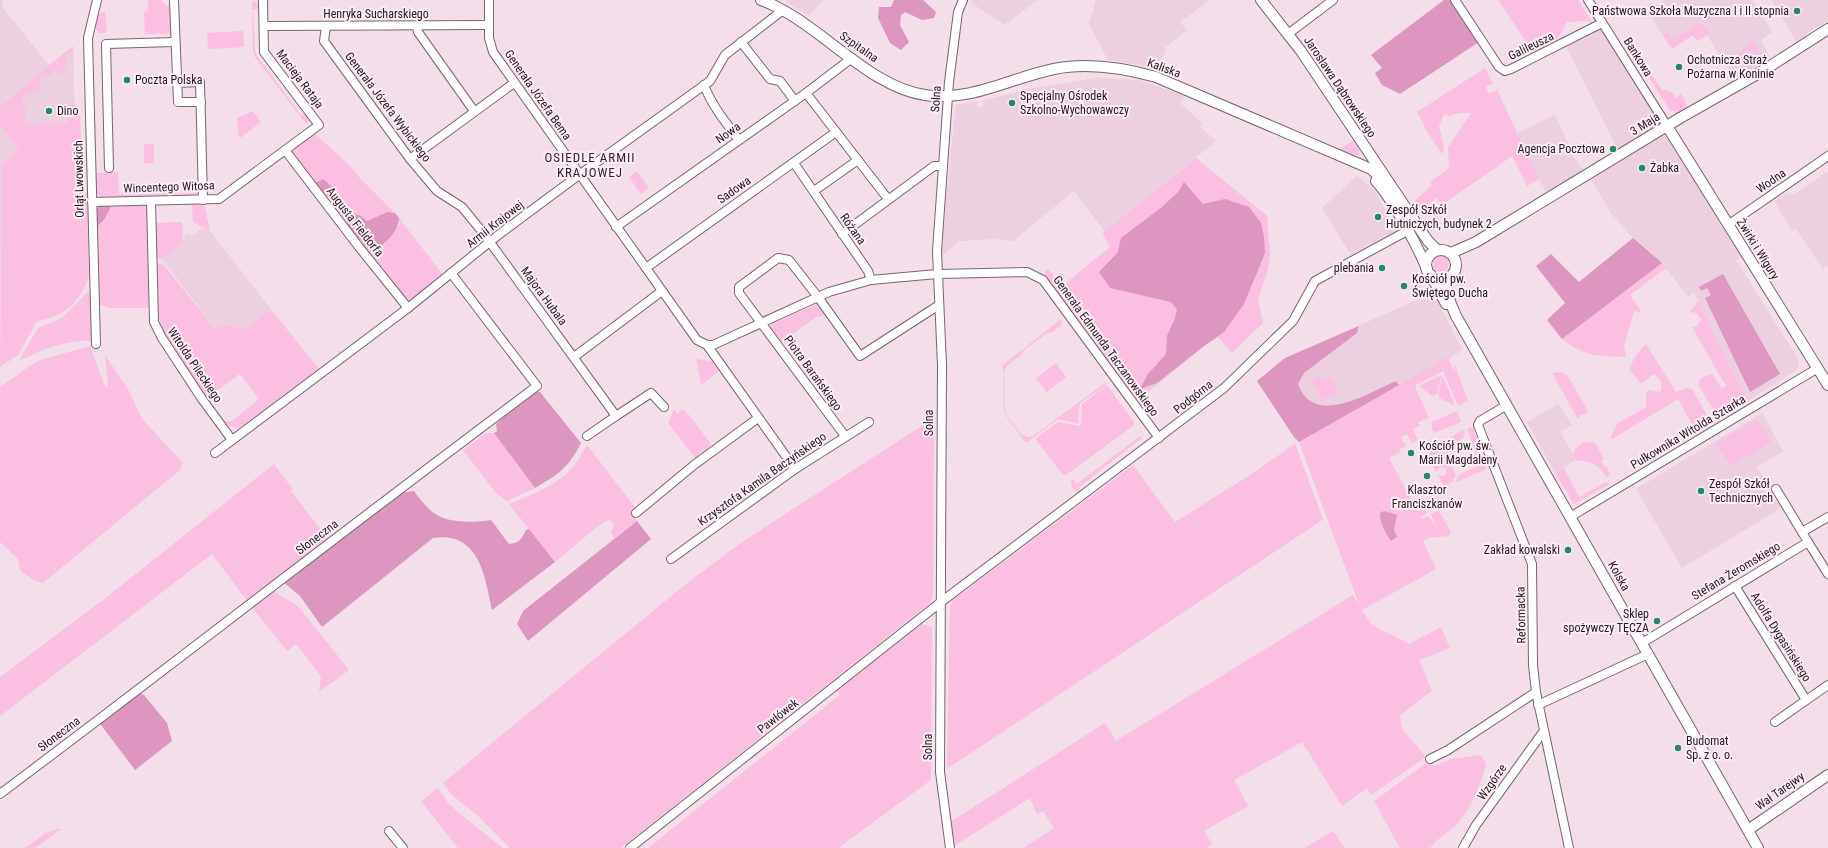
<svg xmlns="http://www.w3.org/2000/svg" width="1828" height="848" viewBox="0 0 1828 848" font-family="'Roboto Condensed',sans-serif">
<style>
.built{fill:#ecd0e0}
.green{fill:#fbbfe1}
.forest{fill:#dc96c0}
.water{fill:#df98c2}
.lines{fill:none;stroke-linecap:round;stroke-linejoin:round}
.minor-casing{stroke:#77656f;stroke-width:10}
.tertiary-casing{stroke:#77656f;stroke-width:12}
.minor{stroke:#fff;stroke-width:8}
.tertiary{stroke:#fff;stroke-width:10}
.poi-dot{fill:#248863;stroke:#fdedf6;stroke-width:1.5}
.labels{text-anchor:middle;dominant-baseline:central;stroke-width:4;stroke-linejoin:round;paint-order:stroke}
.poi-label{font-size:12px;fill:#231b1f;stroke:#fdedf6;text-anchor:start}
.street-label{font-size:12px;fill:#231b1f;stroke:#fdedf6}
.neighbourhood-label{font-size:13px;letter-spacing:1px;fill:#33242d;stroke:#fdedf6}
</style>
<rect width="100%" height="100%" fill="#f3dee9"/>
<!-- built -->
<g class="built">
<polygon points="0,0 2,0 3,8 49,65 73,46 75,128 19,149 2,166 0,292"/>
<polygon points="783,0 823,0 809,16"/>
<polygon points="972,0 1037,0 1005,25 971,3"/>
<polygon points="1096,0 1210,0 1180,22 1187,30 1164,48 1166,51 1159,62 1149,58 1145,66 1108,60 1089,24"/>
<polygon points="1665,0 1752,0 1772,32 1761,40 1770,58 1736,78 1734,78 1707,35 1697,41 1692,35 1672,49 1650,16 1656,12 1653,8"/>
<polygon points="1771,0 1828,0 1828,20 1806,34 1805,38 1797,43"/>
<polygon points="1596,30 1600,30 1603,32 1659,121 1658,126 1619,152 1566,46"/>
<polygon points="1097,78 1139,80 1184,96 1180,103 1202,123 1200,127 1216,141 1105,232 1074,191 1013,241 994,239 960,241 940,257 956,105 977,101 977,108 984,106 983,100 1038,87"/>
<polygon points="1555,115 1574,156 1584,173 1548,194 1536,174 1517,133"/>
<polygon points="1660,136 1667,136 1675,145 1744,257 1736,260 1799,360 1798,368 1794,372 1747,401 1694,293 1688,297 1662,263 1633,238 1611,213 1589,176"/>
<polygon points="1828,171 1828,265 1823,269 1796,229 1792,231 1774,201 1786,194 1795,194"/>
<polygon points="1357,176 1374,190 1397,230 1351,255 1322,208"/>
<polygon points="202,228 210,231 274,313 230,348 162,259 179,246 184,236 187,233 192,236"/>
<polygon points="1433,293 1463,350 1299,442 1294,437 1257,381 1285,358"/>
<polygon points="1558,404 1572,425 1560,432 1576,459 1555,473 1527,422"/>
<polygon points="1762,413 1783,451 1757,467 1766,482 1764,489 1773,502 1780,502 1783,507 1682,568 1636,489"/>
</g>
<!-- green -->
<g class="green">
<polygon points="148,0 161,0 167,6 172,6 172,34 145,34 144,12 148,11"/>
<polygon points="252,0 257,2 259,9 253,9 255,49 257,56 301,115 305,112 311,120 306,124 255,57 253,51"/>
<path d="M1498,0H1578L1593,24L1592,25L1589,21L1567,22C1557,43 1554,42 1533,52Z"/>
<polygon points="105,12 107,33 99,33 95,28 99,13"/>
<polygon points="1699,23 1703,24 1709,34 1697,41 1693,35 1672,49 1663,35 1668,32 1671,38 1675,38"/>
<polygon points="243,31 244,47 208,49 207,33"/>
<polygon points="1751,37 1765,61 1746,72 1737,58 1739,53 1743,51 1742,49 1752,43 1750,38"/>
<path d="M73,46V52L66,55C66,64 67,72 58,75V72H52L51,75H40V91L28,93L22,98L23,105H25V124L67,123V104H74L80,109L82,193H87L89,278C77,304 66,316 37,321L18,355L0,367L2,166L19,149L0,124V107Z"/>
<polygon points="1639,49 1639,55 1661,89 1672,92 1675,98 1681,94 1685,100 1687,107 1676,114 1673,110 1671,112 1633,53"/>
<polygon points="1485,68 1493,83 1486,87 1489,94 1497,90 1539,179 1527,186 1512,156 1442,205 1437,198 1415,213 1410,205 1432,185 1430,182 1449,168 1448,147 1471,113 1460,113 1448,116 1445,113 1439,125 1444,149 1442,154 1424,127 1425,126 1417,112"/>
<polygon points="253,111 261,122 240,138 238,134 237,118"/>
<polygon points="314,133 347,163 358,176 395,213 386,212 367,221 361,216 346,224 290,154 292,151"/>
<polygon points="1355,139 1360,147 1359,154 1355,156 1339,150"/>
<rect x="144" y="144" width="10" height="19"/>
<polygon points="1196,158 1267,216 1270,253 1268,270 1258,299 1263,323 1232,353 1218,337 1204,346 1143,396 1153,410 1146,414 1044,277 1045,271 1048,269 1062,286 1110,247 1104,237 1103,233"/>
<polygon points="637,171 649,188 641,194 629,177"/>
<polygon points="118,172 119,194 198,193 198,194 101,197 96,192 96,173"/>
<polygon points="184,203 204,203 210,231 193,222 192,204 185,205"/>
<polygon points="144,205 147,207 150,306 147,308 111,308 97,304 96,227 104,220 111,207"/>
<polygon points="399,218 443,275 411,300 403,297 358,239 370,251 399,225"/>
<path d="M182,222C185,245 180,246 162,259L157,258L154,254V223Z"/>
<circle cx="1441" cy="264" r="8"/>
<path d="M158,263L164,265L215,329L225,325L245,329L268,312L274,313L319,369L241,427C232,429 230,427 223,421H232L259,399L240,374L207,398L203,394L165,335L158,315L155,265Z"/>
<path d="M1662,263L1666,268L1630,295L1642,313L1634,311L1624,346L1626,357C1597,356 1586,357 1562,339Z"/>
<path d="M89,291L92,325L91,341C76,340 57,345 42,350C35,353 26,359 20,359L38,328L62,318Z"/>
<polygon points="1698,301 1747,401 1739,403 1733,399 1729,402 1730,410 1718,417 1698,384 1701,378 1712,374 1722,388 1726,386 1692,327 1696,327 1701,319 1697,313 1690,312"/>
<polygon points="815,305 821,309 823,308 826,315 816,317 779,344 770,330 772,324"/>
<polygon points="1061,319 1062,325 1051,333 1047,333 1024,350 1023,353 1007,366 1004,371 1005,413 1022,435 1029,437 1033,436 1105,383 1106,385 1080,403 1078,424 1058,419 1026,443 1004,413 1003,365"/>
<path d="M1646,344L1676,392L1686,388L1692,389L1711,422L1698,430L1694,424H1692L1678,399L1614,438L1610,439L1617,424L1646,407V392L1649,390L1661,392C1662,383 1661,378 1653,374L1641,384L1629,369L1636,355Z"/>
<polygon points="90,346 105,387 108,388 105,355 129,391 142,419 183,463 180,470 43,583 33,580 20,570 18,559 0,542 0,387 37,361"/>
<polygon points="1448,357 1455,374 1454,366 1455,365 1468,401 1458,406 1443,371 1416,385 1415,387 1429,418 1418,422 1420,426 1413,429 1418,440 1412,443 1407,434 1401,437 1406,446 1400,449 1401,452 1389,458 1410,498 1413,500 1419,497 1427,513 1421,517 1421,519 1429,516 1436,528 1431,514 1438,510 1451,532 1448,536 1429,538 1423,541 1436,569 1362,610 1372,625 1409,644 1441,627 1450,648 1419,660 1432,691 1400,715 1402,729 1426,757 1371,795 1367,788 1342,806 1302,742 1234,780 1248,806 1204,831 1212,844 1206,848 1023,848 1054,828 1043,811 1037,814 1030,798 954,846 949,823 953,818 952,821 1105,723 1116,741 1353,595 1360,607 1299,442"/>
<polygon points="696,359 709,361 711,360 719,371 701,385"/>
<polygon points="1056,363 1066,377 1048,391 1049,393 1048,394 1036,378"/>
<polygon points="1561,372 1567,375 1588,411 1587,414 1581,415 1578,419 1552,373"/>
<polygon points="1442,375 1437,394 1432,396 1419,386"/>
<polygon points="1319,376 1322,381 1329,377 1339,393 1334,396 1336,400 1335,400 1330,393 1330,396 1322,400 1311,380"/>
<polygon points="1443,376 1455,406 1441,399 1438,394"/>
<polygon points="1107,385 1134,422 1133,426 1066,475 1063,475 1036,440 1036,438 1058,422 1079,426 1081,425 1082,404"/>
<polygon points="674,409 678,414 682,409 689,415 711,444 710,447 704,452 701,450 703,454 696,459 669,424 669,421"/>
<polygon points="1457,411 1461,422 1434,433 1432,430 1432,422"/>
<polygon points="934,418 933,597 930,603 621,848 510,848 476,814 452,795 443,783 691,580 745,540"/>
<polygon points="1757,419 1771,442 1730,466 1717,443"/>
<polygon points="1470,427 1473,428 1486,469 1455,483 1459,475 1480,465 1467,429"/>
<polygon points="1464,429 1465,434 1463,438 1445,450 1439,445"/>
<polygon points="486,433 494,433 535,488 507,501 496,493 463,450"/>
<polygon points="1140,436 1142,438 1079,487 1083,492 1078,492 1072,487 1071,481 1073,479 1077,484"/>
<path d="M1584,442L1595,443L1604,459L1601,461L1605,467L1607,466L1610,475L1606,477C1598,464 1591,461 1577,461L1573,454L1577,447Z"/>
<polygon points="1295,444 1323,519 1321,521 947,769 950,606 953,600 1133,465 1175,522 1250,475"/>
<path d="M587,445L634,506V516L637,521L614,538L611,533L614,525L610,519L598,526L555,562L509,504C526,497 555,486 567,473C576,465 581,455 587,445Z"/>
<polygon points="1437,448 1444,452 1456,475 1453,481 1444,486 1438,475 1443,476 1446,474 1446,468 1440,467 1436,472 1427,454"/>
<polygon points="274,464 293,489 291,491 328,539 248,602 212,554 0,716 0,677 103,600"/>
<polygon points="1564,468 1579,497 1606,482 1610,484 1574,504 1555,473"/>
<polygon points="271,590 298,606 349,670 319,692 321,676 296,644 287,651 250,605"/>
<polygon points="922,624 932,627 931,780 838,848 648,848 840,695 836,690"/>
<path d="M1481,755L1486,764C1483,780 1469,811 1458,823C1448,833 1439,837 1430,848H1400L1374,801L1429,761L1434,766L1451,759Z"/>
<polygon points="438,788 448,803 460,814 503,848 458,848 421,801"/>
<polygon points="56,829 61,829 35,848 25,848 44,834"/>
<polygon points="1333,831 1345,848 1305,848"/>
</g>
<!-- forest -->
<g class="forest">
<polygon points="894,0 923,0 936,12 934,18 922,20 905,12 901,15 900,25 909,42 901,50 890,43 878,18 879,7 891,7"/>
<polygon points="1444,0 1451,0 1479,42 1400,94 1382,85 1375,73 1382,68 1371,55"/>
<path d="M323,179C334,187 338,195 342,208L337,205L315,185V183Z"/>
<polygon points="1184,182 1203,204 1225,199 1249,207 1261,223 1264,237 1265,253 1244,304 1224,332 1204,346 1157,383 1140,389 1148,374 1166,354 1167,336 1175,318 1177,309 1171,302 1110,288 1099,272 1118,252 1121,238 1162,207 1179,191"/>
<polygon points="100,206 111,207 104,220 96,227 95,210"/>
<path d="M387,212L395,213L399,218C398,233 384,246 370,251L346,224L354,214L361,216L367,221Z"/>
<polygon points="1633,238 1662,263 1562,339 1547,320 1565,303 1536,266 1551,254 1579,282"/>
<path d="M1359,326L1357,333L1304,373L1298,384C1314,428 1368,393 1396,381L1399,385L1299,442L1294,437L1257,381L1285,358Z"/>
<path d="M532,392H540L581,443C568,468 559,474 535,488L494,433L497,431L496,424Z"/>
<path d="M414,491C418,497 423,503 428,508C443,524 470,523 491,520L509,544C519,543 522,539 526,530L529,529L555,562L492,610C485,576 479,531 433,538L322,627L300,596L283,582L398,493Z"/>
<polygon points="637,521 651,539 528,641 517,624 523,611"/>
<polygon points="138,692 144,695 167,723 172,741 135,770 98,721"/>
</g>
<!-- water -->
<g class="water">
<polygon points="1723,274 1780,374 1750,392 1705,298 1711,295 1707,288 1701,291 1699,287"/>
<path d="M1384,511L1397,515L1394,530L1397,537L1391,541C1385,532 1380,524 1380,513Z"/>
</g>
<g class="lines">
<defs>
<g id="minor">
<polyline points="174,0 178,102 201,102"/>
<polyline points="489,0 489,38 493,52 697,340 707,345 713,345 829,292 871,280 937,274 1027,272 1043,280 1159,438"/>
<polyline points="1455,0 1499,67 1505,71 1511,69 1602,23"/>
<polyline points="1588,0 1667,126"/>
<polyline points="264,26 488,25"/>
<polyline points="326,26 324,41 410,159 437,191 462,207 484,234 616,416 587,436"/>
<polyline points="417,26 418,32 474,111"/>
<polyline points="1288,34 1333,0"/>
<polyline points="741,42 770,79 780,81 795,101"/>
<polyline points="177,83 200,82 203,200"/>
<path d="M704,85C712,106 726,123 739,140"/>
<polyline points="806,93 888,199"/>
<polyline points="285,150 359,247 408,308"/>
<polyline points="410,159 514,83"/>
<polyline points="794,163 868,271 871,280"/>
<polyline points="109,168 106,44 175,42"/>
<polyline points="814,191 858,160"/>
<polyline points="151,201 154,322 162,338 202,399 232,440"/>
<polyline points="92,202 219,199 319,125 264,52 263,0"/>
<polyline points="1728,225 1828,156"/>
<polyline points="616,227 806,93 852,58"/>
<polyline points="842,234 934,166 943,166"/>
<polyline points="646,268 836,132"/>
<polyline points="96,344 88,38 97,0"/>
<polyline points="707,345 795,469"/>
<polyline points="574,357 662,291"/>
<polyline points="1507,405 1480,421 1478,425 1532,564 1533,665 1536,692 1569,848"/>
<polyline points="616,416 651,393 664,407"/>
<polyline points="845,436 739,293 739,287 778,258 789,260 818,297 860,356 939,305"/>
<polyline points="215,453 408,308 497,236 579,175 710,81 725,55 783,10"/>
<polyline points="1776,489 1802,532"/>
<polyline points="636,513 694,465 758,418"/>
<polyline points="1570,517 1818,368"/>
<polyline points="1808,542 1828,574"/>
<polyline points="671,559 795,469 869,422"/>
<polyline points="1735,586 1806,700"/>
<polyline points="1642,643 1808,542 1802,532 1828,517"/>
<polyline points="1538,705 1648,654"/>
<polyline points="1775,722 1828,685"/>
<polyline points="1430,759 1448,750 1536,692"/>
<path d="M0,794C180,659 357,520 537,386L451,273"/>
<polyline points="389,831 403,848"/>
<polyline points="630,848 941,602 1224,388 1293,321 1315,281 1407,231"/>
<polyline points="950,848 940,772 942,365 937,251 949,82 958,12 963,0"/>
<polyline points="1463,848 1476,825 1543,732"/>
</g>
<g id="tertiary">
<path d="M761,0C817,20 867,87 925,95C971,102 1010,78 1054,69C1088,62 1124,68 1156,77L1371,169L1393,190"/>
<polyline points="1261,0 1301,51 1428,241 1437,250"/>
<polyline points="1667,126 1828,385"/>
<path d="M1376,181C1393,200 1417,245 1427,269"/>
<circle cx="1441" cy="265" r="15"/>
<polyline points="1451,253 1476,242 1680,118 1761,72 1828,29"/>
<polyline points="1431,275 1446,304"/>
<path d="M1449,277C1443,291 1451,303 1456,316L1758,848"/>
<polyline points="1748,830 1828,775"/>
</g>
</defs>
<!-- minor casing -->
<use href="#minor" class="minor-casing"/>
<!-- tertiary casing -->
<use href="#tertiary" class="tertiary-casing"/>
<!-- minor -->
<use href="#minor" class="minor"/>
<!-- tertiary -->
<use href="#tertiary" class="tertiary"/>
</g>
<!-- markers -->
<g class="poi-dot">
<circle cx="1797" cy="11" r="4"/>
<circle cx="1679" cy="67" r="4"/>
<circle cx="127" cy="80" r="4"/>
<circle cx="1012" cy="103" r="4"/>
<circle cx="49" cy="111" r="4"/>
<circle cx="1613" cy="149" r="4"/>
<circle cx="1642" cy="168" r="4"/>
<circle cx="1378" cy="217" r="4"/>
<circle cx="1382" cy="268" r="4"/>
<circle cx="1404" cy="286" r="4"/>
<circle cx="1411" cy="453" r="4"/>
<circle cx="1427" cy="476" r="4"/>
<circle cx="1701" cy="491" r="4"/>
<circle cx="1568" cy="550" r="4"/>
<circle cx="1657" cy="621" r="4"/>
<circle cx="1678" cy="748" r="4"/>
</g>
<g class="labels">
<!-- poi labels -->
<g class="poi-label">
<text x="1789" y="11" text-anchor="end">Państwowa Szkoła Muzyczna I i II stopnia</text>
<text x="1687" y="60">Ochotnicza Straż<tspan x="1687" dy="14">Pożarna w Koninie</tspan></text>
<text x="135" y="80">Poczta Polska</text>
<text x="1020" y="96">Specjalny Ośrodek<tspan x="1020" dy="14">Szkolno-Wychowawczy</tspan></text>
<text x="57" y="111">Dino</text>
<text x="1605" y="149" text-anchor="end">Agencja Pocztowa</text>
<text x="1650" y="168">Żabka</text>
<text x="1386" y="210">Zespół Szkół<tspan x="1386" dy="14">Hutniczych, budynek 2</tspan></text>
<text x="1374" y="268" text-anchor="end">plebania</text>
<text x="1412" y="279">Kościół pw.<tspan x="1412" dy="14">Świętego Ducha</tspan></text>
<text x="1419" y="446">Kościół pw. św.<tspan x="1419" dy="14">Marii Magdaleny</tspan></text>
<text x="1709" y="484">Zespół Szkół<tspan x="1709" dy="14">Technicznych</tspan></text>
<text x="1427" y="490" text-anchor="middle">Klasztor<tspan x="1427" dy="14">Franciszkanów</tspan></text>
<text x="1560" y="550" text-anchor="end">Zakład kowalski</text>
<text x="1649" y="614" text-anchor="end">Sklep<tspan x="1649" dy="14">spożywczy TĘCZA</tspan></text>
<text x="1686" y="741">Budomat<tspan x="1686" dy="14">Sp. z o. o.</tspan></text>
</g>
<!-- street labels -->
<g class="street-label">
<text x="376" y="14">Henryka Sucharskiego</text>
<text transform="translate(1531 46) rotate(-26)">Galileusza</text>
<text transform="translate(859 47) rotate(35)">Szpitalna</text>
<text transform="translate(1638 57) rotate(58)">Bankowa</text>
<text transform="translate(1164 68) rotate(20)">Kaliska</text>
<text transform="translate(300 79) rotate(53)">Macieja Rataja</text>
<text transform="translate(1340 87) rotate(56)">Jarosława Dąbrowskiego</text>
<text transform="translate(538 95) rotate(55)">Generała Józefa Bema</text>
<text transform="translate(936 99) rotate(-86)">Solna</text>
<text transform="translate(388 107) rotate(53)">Generała Józefa Wybickiego</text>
<text transform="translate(1645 124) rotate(-32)">3 Maja</text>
<text transform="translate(728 133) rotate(-35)">Nowa</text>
<text transform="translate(79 179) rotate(-91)">Orląt Lwowskich</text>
<text transform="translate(1771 181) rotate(-35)">Wodna</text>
<text transform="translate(169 187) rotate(-2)">Wincentego Witosa</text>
<text transform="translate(734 190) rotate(-35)">Sadowa</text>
<text transform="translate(355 222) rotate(52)">Augusta Fieldorfa</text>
<text transform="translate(495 224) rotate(-38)">Armii Krajowej</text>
<text transform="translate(853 229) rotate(55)">Różana</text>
<text transform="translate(1758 249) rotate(58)">Żwirki i Wigury</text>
<text transform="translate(544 296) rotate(54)">Majora Hubala</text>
<text transform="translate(1106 346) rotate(54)">Generała Edmunda Taczanowskiego</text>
<text transform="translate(195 365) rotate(56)">Witolda Pileckiego</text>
<text transform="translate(813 373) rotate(54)">Piotra Barańskiego</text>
<text transform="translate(1193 397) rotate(-38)">Podgórna</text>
<text transform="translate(929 423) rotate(-90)">Solna</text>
<text transform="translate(1688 432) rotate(-31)">Pułkownika Witolda Sztarka</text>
<text transform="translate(762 479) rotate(-35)">Krzysztofa Kamila Baczyńskiego</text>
<text transform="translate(317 537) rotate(-37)">Słoneczna</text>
<text transform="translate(1736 571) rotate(-31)">Stefana Żeromskiego</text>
<text transform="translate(1619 576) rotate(61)">Kolska</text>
<text transform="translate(1521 615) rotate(-91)">Reformacka</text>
<text transform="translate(1781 637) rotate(58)">Adolfa Dygasińskiego</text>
<text transform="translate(778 716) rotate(-38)">Pawłówek</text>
<text transform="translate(59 734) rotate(-37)">Słoneczna</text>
<text transform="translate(928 747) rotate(-90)">Solna</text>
<text transform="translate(1492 782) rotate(-55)">Wzgórze</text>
<text transform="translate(1780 791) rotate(-35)">Wał Tarejwy</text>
</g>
<!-- neighbourhood labels -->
<g class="neighbourhood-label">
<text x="590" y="157">OSIEDLE ARMII<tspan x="590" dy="15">KRAJOWEJ</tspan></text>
</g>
</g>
</svg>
